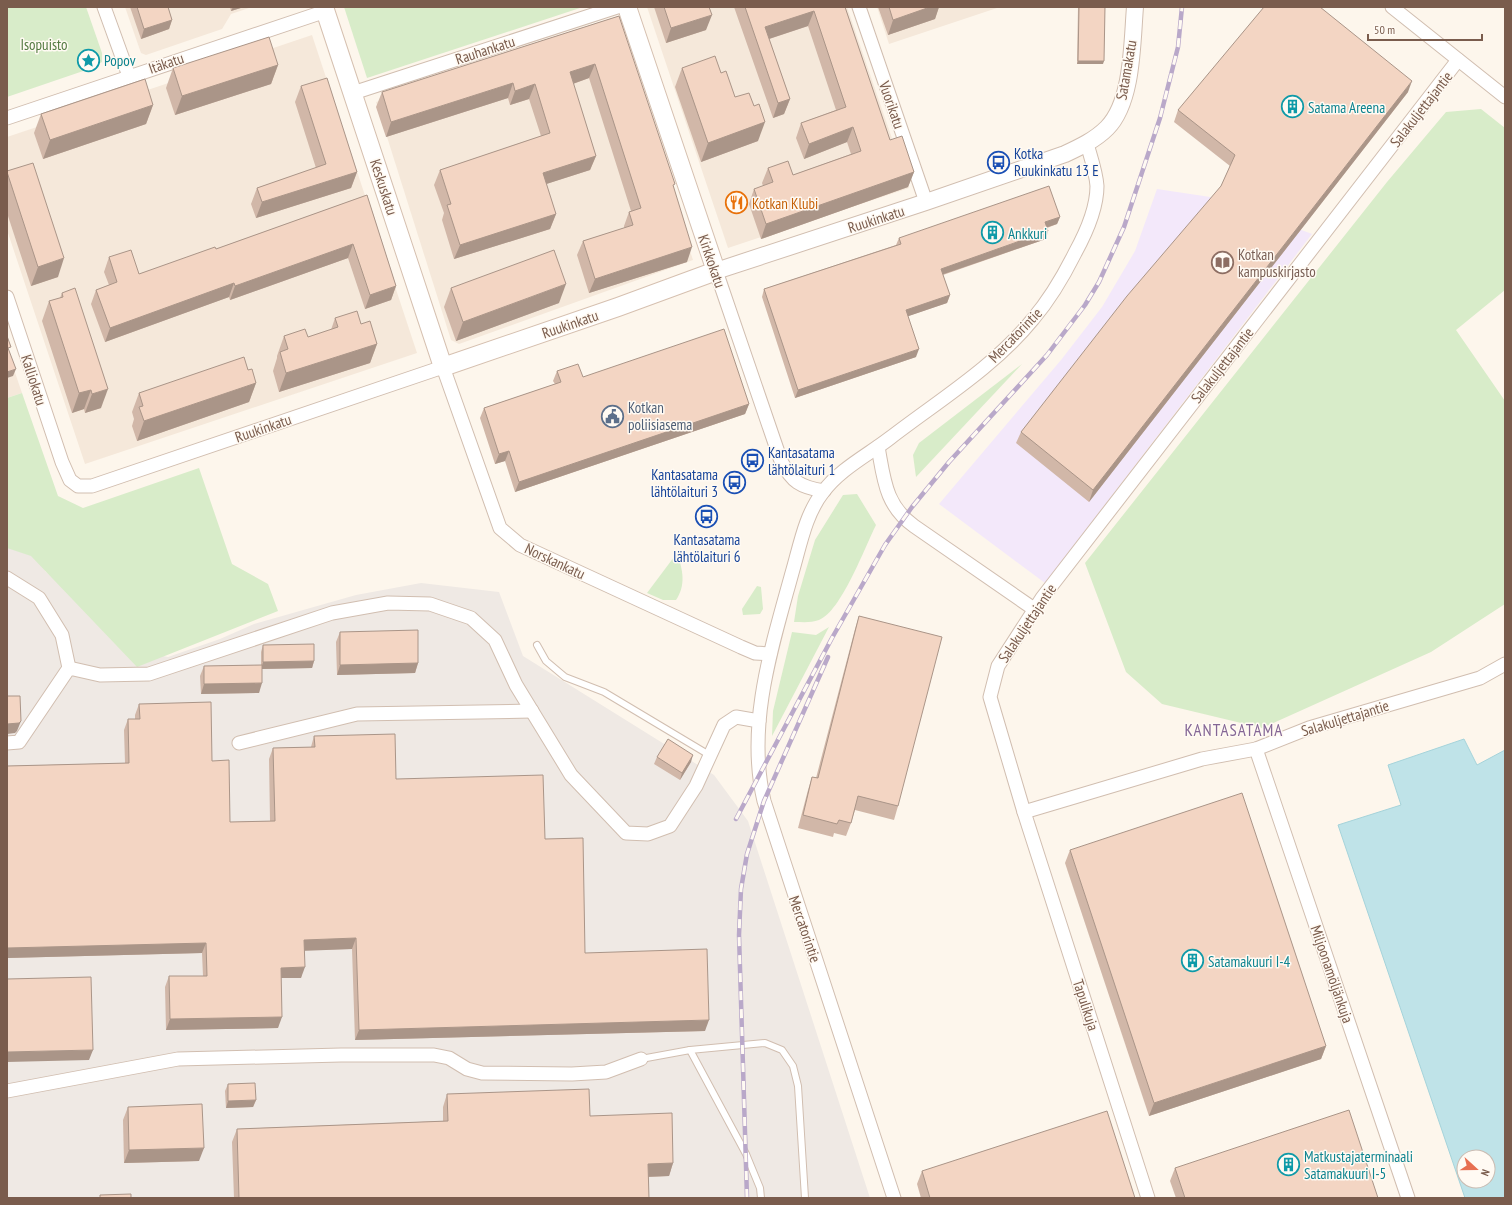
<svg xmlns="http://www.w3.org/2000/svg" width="1512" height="1205" viewBox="0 0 1512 1205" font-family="'PT Sans Narrow',sans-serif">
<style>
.residential{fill:#f5e8da}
.industrial{fill:#efe9e4}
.education{fill:#f3e8fa}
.green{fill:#d8ecc9}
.water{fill:#bfe3e8;stroke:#a5d3da;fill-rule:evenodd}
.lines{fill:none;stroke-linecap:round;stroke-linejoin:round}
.service-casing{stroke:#d1beb0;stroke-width:8}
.minor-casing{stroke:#d1beb0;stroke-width:15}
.tertiary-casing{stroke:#d1beb0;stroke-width:18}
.secondary-casing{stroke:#d6c0b0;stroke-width:20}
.service{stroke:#fff;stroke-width:6}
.minor{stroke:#fff;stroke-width:13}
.tertiary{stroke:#fff;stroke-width:16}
.secondary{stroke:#fff;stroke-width:18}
.rail-casing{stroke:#b9a8c9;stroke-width:4.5}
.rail{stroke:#fffaf3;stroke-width:3;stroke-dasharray:9;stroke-linecap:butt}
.wall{fill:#d1b7a8}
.shaded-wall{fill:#aa9588}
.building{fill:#f3d5c3;stroke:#aa9588}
.labels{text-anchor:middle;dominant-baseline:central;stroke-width:3;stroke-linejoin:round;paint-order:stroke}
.park-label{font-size:15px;fill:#537a41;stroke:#fffaf3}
.street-label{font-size:15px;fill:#7a5c4d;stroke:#fffaf3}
.culture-label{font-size:15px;fill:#0d838f;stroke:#fffaf3;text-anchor:start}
.transit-label{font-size:15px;fill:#164399;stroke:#fffaf3;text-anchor:start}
.food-label{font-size:15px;fill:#c56008;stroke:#fffaf3;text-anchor:start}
.education-label{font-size:15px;fill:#785e54;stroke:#fffaf3;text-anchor:start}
.service-label{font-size:15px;fill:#4e5e75;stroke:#fffaf3;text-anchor:start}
.quarter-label{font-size:17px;letter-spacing:1px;fill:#846695;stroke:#fffaf3}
</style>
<rect width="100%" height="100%" fill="#fdf6ec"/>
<!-- residential -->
<g class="residential">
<polygon points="125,7 252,7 231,14 222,29 146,55 141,53"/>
<polygon points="647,7 847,7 909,188 728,248"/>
<polygon points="877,7 1000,7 889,44"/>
<polygon points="614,21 693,260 459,344 451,340 376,102"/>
<polygon points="312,35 417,353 85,464 7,230 7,137"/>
<polygon points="7,349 22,393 7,398"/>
</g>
<!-- industrial -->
<polygon class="industrial" points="7,545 42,554 45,571 139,651 168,657 220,639 254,624 356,595 421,583 499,592 523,656 714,775 748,821 870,1198 7,1198"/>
<!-- education -->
<polygon class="education" points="1157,189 1217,198 1312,234 1045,583 939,504 1061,360 1102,307 1135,251"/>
<!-- green -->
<g class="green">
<polygon points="7,7 86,7 102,53 102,62 92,68 7,97"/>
<polygon points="344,7 583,7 367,78"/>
<polygon points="1481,109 1505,128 1505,290 1456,330 1505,401 1505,604 1431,652 1262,728 1162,704 1126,672 1085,563 1387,182 1446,112"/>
<polygon points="1022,364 916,477 913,455 919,443"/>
<polygon points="22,393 58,496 83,508 199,468 232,564 268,584 278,611 137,667 31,556 7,548 7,398"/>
<path d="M857,494L876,525C865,547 841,612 819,620C811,623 803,622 794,622L798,596L815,540L843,495Z"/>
<path d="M677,553C683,570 686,585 676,600H663L647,593Z"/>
<polygon points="757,586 761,587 763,609 760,614 743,615 742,609"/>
<polygon points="829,627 772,736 773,711 792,632 816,635"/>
</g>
<!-- water -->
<path class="water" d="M1464,739L1477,765L1505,750V1198H1465L1338,825L1401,805L1388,765ZM1464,1157H1488V1181H1464Z"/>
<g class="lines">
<defs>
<g id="service">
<polyline points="537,645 546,661 565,677 604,692 711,756"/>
<polyline points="690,1050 765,1043 782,1050 793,1066 798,1086 805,1198"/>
<polyline points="641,1059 690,1050 746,1154 760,1188 761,1198"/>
</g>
<g id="minor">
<polyline points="104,7 129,76"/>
<polyline points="859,7 926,202"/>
<polyline points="1392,7 1505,97"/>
<polyline points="1458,60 1042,598 998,666 990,697 1024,812 1202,759 1256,749 1309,728 1480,678 1505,664"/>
<polyline points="353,93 617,7"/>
<polyline points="7,118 326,11"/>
<path d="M716,271L781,461C792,482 800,487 824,491"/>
<polyline points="7,297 62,462 70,480 78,486 92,486 443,367 500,528 520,545 741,647 755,653 770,654"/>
<path d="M878,447C884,479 885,505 914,526L1034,609"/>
<polyline points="7,578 39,598 62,635 69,668"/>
<polyline points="7,743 19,742 69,668 100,675 149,674 332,613 388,603 430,604 471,618 495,640 516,685 571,775 626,833 648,834 670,826 696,786 724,725 736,717 759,721"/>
<polyline points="239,743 357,714 532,711"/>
<polyline points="1256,749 1408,1198"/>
<polyline points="1024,812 1148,1198"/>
<polyline points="7,1091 178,1059 341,1055 434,1055 449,1058 467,1069 482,1073 572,1074 606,1072 641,1059"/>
<path d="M894,1198L764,801C746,725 772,646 792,573C800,546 805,515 823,492C840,469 868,455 890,438C938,401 994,367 1033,319C1050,299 1063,277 1075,253C1086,233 1097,209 1097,186C1096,172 1091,158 1087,144"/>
</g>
<path id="tertiary" d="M716,271L926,202L1065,154C1080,147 1095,140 1107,128C1133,102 1132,42 1135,7"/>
<polyline id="secondary" points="324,7 443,367 618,307 716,271 627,7"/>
</defs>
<!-- service casing -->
<use href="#service" class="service-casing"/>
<!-- minor casing -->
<use href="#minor" class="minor-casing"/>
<!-- tertiary casing -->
<use href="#tertiary" class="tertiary-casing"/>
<!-- secondary casing -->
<use href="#secondary" class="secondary-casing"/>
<!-- service -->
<use href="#service" class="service"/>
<!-- minor -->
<use href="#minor" class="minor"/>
<!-- tertiary -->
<use href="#tertiary" class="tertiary"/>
<!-- secondary -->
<use href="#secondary" class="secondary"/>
<defs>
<g id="rail">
<polyline points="736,819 832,638 885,545 912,507 949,462 1047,355 1085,305 1099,282 1124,227 1160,118 1178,47 1182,7"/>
<polyline points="747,1198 739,935 741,889 747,854 764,801 828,657"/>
</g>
</defs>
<!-- rail casing -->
<use href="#rail" class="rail-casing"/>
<!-- rail -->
<use href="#rail" class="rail"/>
</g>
<!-- wall -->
<g class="wall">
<polygon points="130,7 168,7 172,20 169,29 141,39"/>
<polygon points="230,7 244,7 231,11"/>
<polygon points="654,7 709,7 706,30 666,43"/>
<polygon points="734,7 845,7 890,140 914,172 908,187 761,239 749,204 754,189 763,186 762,183 768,168 793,175 851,154 847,142 804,159 796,138 801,123 836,110 808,26 769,39 790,99 784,114 773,118"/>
<polygon points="878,7 939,7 935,19 888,35"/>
<polygon points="1078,7 1110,7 1110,8 1105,8 1103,64 1077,64"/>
<polygon points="619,16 674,189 687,262 589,293 577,255 583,241 624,228 624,226 629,212 631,211 589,78 573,84 596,156 590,170 546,184 556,214 550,229 454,259 442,220 444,213 434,185 440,170 541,136 529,99 510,105 508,98 386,137 376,107 382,92"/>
<polygon points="278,65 271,84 175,115 166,88 173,68"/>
<polygon points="682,68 721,73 735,97 758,141 701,162 675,87"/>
<polygon points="301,86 357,172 351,188 256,218 251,204 257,188 316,168 295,102"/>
<polygon points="1408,92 1089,502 1016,443 1021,432 1221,186 1230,166 1174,122 1178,110"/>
<polygon points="153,105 146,124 43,159 34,133 41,114"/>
<polygon points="7,171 58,277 31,286 7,213"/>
<polygon points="367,195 396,286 391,300 365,309 348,258 230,300 229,297 105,342 91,304 96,290 109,285 104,272 109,257 139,274 216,249"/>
<polygon points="1060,217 1057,224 1047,228 1048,231 1046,239 943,275 950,295 947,303 908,316 916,357 795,398 762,297 764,289 896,245 899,238"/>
<polygon points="451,288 559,303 456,341 444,307"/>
<polygon points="62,293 101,408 85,413 84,409 72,413 42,321 49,301 60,298"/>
<polygon points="335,318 361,324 377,344 370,363 279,392 273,371 277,358 277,356 284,336 308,337 331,330"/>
<polygon points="248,370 256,383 249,402 137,441 132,426 134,419 132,412 139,393"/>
<polygon points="557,371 583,377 749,404 745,414 515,492 505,461 495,464 480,418 484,408 555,384 553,381"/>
<polygon points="859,616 898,806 894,820 855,810 851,823 846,836 834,833 833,837 798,828 808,790 812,777 816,778 855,629"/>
<polygon points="340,632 418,663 415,673 337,675 336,642"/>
<polygon points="263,645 314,661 312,668 262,669 259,693 201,694 200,676 204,666 261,665 261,652"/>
<polygon points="139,704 212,761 230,822 270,821 269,759 273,748 311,747 314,736 396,779 545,839 585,953 705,1031 355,1040 352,949 305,950 301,978 281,978 278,1028 166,1030 165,987 169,976 203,976 202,953 7,958 7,766 125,763 124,730 128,719 135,719 135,715"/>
<polygon points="657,757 691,762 680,780 654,764"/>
<polygon points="1070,850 1326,1046 1321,1059 1149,1116 1065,863"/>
<polygon points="228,1084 256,1100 253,1107 226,1108 225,1091"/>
<polygon points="447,1094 590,1116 673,1163 669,1176 648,1177 649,1198 234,1198 232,1142 237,1129 443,1121 443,1107"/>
<polygon points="128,1107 199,1161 124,1163 123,1120"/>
<polygon points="1175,1168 1378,1198 1176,1198 1170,1181"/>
<polygon points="922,1171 1135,1198 921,1198 917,1184"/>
</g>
<!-- shaded-wall -->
<g class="shaded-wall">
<polygon points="233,7 244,7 231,11"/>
<polygon points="930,7 939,7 935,19 888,35 893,20"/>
<polygon points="814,11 808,26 760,42 765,27"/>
<polygon points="712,15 706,30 666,43 671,28"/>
<polygon points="172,20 169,29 141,39 144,29"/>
<polygon points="1078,61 1104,61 1103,64 1077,64"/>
<polygon points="595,64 589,78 564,87 570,72"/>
<polygon points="278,65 271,84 175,115 182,96"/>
<polygon points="1412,81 1408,92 1089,502 1093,490"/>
<polygon points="513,83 508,98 386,137 391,122"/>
<polygon points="535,84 529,99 510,105 515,91"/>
<polygon points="790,99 784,114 773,118 778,103"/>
<polygon points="153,105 146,124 43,159 50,140"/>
<polygon points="765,122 758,141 701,162 708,143"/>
<polygon points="853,127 847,142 804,159 809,144"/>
<polygon points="596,156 590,170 537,187 543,173"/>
<polygon points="357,172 351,188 256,218 262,202"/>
<polygon points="914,172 908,187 761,239 766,224"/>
<polygon points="556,214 550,229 454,259 460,245"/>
<polygon points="1060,217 1057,224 1042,229 1045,222"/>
<polygon points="1048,231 1046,239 938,276 941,269"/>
<polygon points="353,244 348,258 230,300 235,286"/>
<polygon points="692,247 687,262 589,293 595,279"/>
<polygon points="64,258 58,277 31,286 38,267"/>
<polygon points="234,283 229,297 105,342 110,328"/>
<polygon points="566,284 559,303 456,341 463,322"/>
<polygon points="396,286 391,300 365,309 370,295"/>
<polygon points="950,295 947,303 903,318 906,310"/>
<polygon points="377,344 370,363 279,392 286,373"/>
<polygon points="919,349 916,357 795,398 798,390"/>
<polygon points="16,369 13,376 7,378 7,372"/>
<polygon points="256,383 249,402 137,441 144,421"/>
<polygon points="108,389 101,408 85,413 92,394"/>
<polygon points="91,390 84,409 72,413 79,393"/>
<polygon points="749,404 745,414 515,492 519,482"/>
<polygon points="509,451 505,461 495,464 499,454"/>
<polygon points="314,661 312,668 261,669 263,662"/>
<polygon points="418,663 415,673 337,675 340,665"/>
<polygon points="262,683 259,693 201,694 204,684"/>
<polygon points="21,721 17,731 15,733 7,734 7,724"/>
<polygon points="693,755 691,762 680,780 682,773"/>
<polygon points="356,938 352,949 300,951 304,940"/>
<polygon points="206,943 202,953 7,958 7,948"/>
<polygon points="305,967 301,978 277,978 281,968"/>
<polygon points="282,1017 278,1028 166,1030 170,1019"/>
<polygon points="709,1020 705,1031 355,1040 359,1030"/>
<polygon points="1326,1046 1321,1059 1149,1116 1154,1103"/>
<polygon points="93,1050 89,1060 7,1062 7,1052"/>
<polygon points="256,1100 253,1107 226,1108 228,1101"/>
<polygon points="204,1148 199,1161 124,1163 129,1150"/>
<polygon points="673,1163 669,1176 643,1177 648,1164"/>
</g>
<!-- building -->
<g class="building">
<polygon points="137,7 168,7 172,20 144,29"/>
<polygon points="664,7 709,7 712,15 671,28"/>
<polygon points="745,7 845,7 890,140 902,136 914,172 766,224 754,189 773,182 768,168 788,161 793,175 861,151 853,127 809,144 801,123 846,107 814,11 765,27 790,99 778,103"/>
<polygon points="889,7 930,7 893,20"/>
<polygon points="1079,7 1105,7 1104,61 1078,61"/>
<polygon points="1264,7 1320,7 1412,81 1093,490 1021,432 1127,296 1221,186 1235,155 1178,110"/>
<polygon points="619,16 675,184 673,185 692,247 595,279 583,241 633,225 629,212 641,208 595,64 570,72 596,156 543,173 556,214 460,245 447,205 451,204 440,170 550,133 535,84 515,91 513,83 391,122 382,92"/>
<polygon points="269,37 278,65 182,96 173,68"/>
<polygon points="715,56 721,73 726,71 735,97 749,93 754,106 759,104 765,122 708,143 682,68"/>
<polygon points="327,78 357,172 262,202 257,188 326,164 301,86"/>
<polygon points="145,79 153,105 50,140 41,114"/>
<polygon points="33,163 64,258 38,267 7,172 7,171"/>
<polygon points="1049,186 1060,217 1045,222 1048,231 941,269 950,295 906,310 919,349 798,390 764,289 901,244 899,238"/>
<polygon points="367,195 396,286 370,295 353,244 235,286 234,283 110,328 96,290 117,282 109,257 131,250 139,274 215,247 216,249"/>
<polygon points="554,250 566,284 463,322 451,288"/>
<polygon points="75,288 108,389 92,394 91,390 79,393 49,301 63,297 62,293"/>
<polygon points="357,311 361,324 370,321 377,344 286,373 280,352 288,349 284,336 305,329 308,337 338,327 335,318"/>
<polygon points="724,329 749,404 519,482 509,451 499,454 484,408 561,382 557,371 578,364 583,377"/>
<polygon points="7,336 11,347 8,348 16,369 7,372"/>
<polygon points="244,357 248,370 252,369 256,383 144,421 139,407 143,406 139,393"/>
<polygon points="859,616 942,637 898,806 858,796 851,823 839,820 837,824 803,815 812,777 818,778"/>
<polygon points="418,630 418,663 340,665 340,632"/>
<polygon points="314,644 314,661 263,662 263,645"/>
<polygon points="262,665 262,683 204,684 204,666"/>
<polygon points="7,696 20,696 21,721 19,723 7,724"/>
<polygon points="211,702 212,761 229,760 230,822 275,821 273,748 315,747 314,736 395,734 396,779 543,775 545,839 583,838 585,953 707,949 709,1020 359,1030 356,938 304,940 305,967 281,968 282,1017 170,1019 169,976 207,976 206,943 7,948 7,766 129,763 128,719 140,719 139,704"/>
<polygon points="668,739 693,755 682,773 657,757"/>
<polygon points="1242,793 1326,1046 1154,1103 1070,850"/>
<polygon points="91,977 93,1050 7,1052 7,979"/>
<polygon points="255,1083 256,1100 228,1101 228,1084"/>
<polygon points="589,1089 590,1116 672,1113 673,1163 648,1164 649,1198 239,1198 237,1129 448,1121 447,1094"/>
<polygon points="202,1104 204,1148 129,1150 128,1107"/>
<polygon points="1349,1110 1378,1198 1185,1198 1175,1168"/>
<polygon points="1107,1111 1135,1198 930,1198 922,1171"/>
<polygon points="131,1194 131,1198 100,1198 100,1195"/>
</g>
<!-- icons -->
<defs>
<symbol id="sight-ring" viewBox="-11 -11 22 22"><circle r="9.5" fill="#fffaf3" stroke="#0f9aa8" stroke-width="1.5"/><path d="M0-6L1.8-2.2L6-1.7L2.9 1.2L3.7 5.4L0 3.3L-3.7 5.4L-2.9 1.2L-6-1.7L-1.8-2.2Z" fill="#0f9aa8"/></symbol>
<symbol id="building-ring" viewBox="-11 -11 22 22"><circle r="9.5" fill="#fffaf3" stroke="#0f9aa8" stroke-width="1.5"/><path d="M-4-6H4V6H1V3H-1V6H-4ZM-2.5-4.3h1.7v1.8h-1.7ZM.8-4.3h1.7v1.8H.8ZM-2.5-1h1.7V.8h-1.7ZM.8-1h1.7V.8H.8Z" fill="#0f9aa8"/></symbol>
<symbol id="bus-ring" viewBox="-11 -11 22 22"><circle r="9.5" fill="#fffaf3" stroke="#1a4fb4" stroke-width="1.5"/><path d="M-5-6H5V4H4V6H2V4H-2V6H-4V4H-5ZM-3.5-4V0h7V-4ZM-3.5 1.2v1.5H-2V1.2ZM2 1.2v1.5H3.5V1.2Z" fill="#1a4fb4"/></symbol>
<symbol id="restaurant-ring" viewBox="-11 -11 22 22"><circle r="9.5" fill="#fffaf3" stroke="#e8710a" stroke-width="1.5"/><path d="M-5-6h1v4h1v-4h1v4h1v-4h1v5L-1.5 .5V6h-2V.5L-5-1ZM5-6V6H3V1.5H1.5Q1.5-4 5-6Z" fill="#e8710a"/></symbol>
<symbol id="library-ring" viewBox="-11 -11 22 22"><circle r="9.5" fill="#fffaf3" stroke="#8d6e63" stroke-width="1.5"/><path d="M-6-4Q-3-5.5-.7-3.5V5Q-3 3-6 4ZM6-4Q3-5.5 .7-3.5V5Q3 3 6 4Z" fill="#8d6e63"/></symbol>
<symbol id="civic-ring" viewBox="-11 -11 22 22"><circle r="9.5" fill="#fffaf3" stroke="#5c6f8a" stroke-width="1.5"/><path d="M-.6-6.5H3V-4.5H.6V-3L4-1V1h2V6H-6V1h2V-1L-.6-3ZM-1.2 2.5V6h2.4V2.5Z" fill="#5c6f8a"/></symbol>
</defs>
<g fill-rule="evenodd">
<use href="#sight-ring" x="76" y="48" width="25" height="25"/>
<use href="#building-ring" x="1280" y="94" width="25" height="25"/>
<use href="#bus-ring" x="986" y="150" width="25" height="25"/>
<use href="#restaurant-ring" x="724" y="190" width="25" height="25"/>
<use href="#building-ring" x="980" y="220" width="25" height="25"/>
<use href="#library-ring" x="1210" y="250" width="25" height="25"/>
<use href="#civic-ring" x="600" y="404" width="25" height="25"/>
<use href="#bus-ring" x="740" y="448" width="25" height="25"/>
<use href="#bus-ring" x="722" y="470" width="25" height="25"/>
<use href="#bus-ring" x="694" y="504" width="25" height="25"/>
<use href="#building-ring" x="1180" y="948" width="25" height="25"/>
<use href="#building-ring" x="1276" y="1152" width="25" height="25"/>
</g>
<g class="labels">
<!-- park labels -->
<g class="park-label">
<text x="44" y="44">Isopuisto</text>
</g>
<!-- street labels -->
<g class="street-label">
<text transform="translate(485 50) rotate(-18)">Rauhankatu</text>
<text transform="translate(166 63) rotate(-19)">Itäkatu</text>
<text transform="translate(1126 70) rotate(-80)">Satamakatu</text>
<text transform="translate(892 105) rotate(71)">Vuorikatu</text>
<text transform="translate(1421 109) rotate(-52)">Salakuljettajantie</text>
<text transform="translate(384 187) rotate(72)">Keskuskatu</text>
<text transform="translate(876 219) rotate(-18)">Ruukinkatu</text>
<text transform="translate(712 261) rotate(71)">Kirkkokatu</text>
<text transform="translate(570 324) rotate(-19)">Ruukinkatu</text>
<text transform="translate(1015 335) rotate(-46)">Mercatorintie</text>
<text transform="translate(1222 365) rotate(-52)">Salakuljettajantie</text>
<text transform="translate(34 380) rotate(72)">Kalliokatu</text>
<text transform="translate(263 428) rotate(-19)">Ruukinkatu</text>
<text transform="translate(555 561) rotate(25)">Norskankatu</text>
<text transform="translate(1027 623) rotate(-56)">Salakuljettajantie</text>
<text transform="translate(1345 718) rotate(-17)">Salakuljettajantie</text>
<text transform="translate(805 929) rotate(71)">Mercatorintie</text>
<text transform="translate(1332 974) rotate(71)">Miljoonamöljänkuja</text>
<text transform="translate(1086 1005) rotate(72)">Tapulikuja</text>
</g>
<!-- culture labels -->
<g class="culture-label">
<text x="104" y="60">Popov</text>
<text x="1308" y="107">Satama Areena</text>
<text x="1008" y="233">Ankkuri</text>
<text x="1208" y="961">Satamakuuri I-4</text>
<text x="1304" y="1156">Matkustajaterminaali<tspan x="1304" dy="17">Satamakuuri I-5</tspan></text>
</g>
<!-- transit labels -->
<g class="transit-label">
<text x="1014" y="153">Kotka<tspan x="1014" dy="17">Ruukinkatu 13 E</tspan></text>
<text x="768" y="452">Kantasatama<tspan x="768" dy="17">lähtölaituri 1</tspan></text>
<text x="718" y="474" text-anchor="end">Kantasatama<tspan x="718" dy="17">lähtölaituri 3</tspan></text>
<text x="707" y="539" text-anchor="middle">Kantasatama<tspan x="707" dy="17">lähtölaituri 6</tspan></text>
</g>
<!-- food labels -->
<g class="food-label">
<text x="752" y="203">Kotkan Klubi</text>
</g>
<!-- education labels -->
<g class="education-label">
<text x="1238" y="254">Kotkan<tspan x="1238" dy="17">kampuskirjasto</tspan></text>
</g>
<!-- service labels -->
<g class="service-label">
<text x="628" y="407">Kotkan<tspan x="628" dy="17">poliisiasema</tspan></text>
</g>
<!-- quarter labels -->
<g class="quarter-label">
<text x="1234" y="730">KANTASATAMA</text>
</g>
</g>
<!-- border -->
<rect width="1512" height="1205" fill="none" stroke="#7a5c4d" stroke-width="16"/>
<!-- north arrow -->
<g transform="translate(1476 1169) rotate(111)"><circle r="19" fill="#fffaf3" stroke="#cabbb1"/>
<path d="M0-3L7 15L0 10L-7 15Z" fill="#e76f51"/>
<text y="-6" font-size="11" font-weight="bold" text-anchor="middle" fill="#7a5c4d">N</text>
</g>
<!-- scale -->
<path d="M1368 34v6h114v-6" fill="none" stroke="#7a5c4d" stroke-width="2"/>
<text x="1374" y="34" font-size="12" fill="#7a5c4d" stroke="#fffaf3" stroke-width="3" paint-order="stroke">50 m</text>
</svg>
